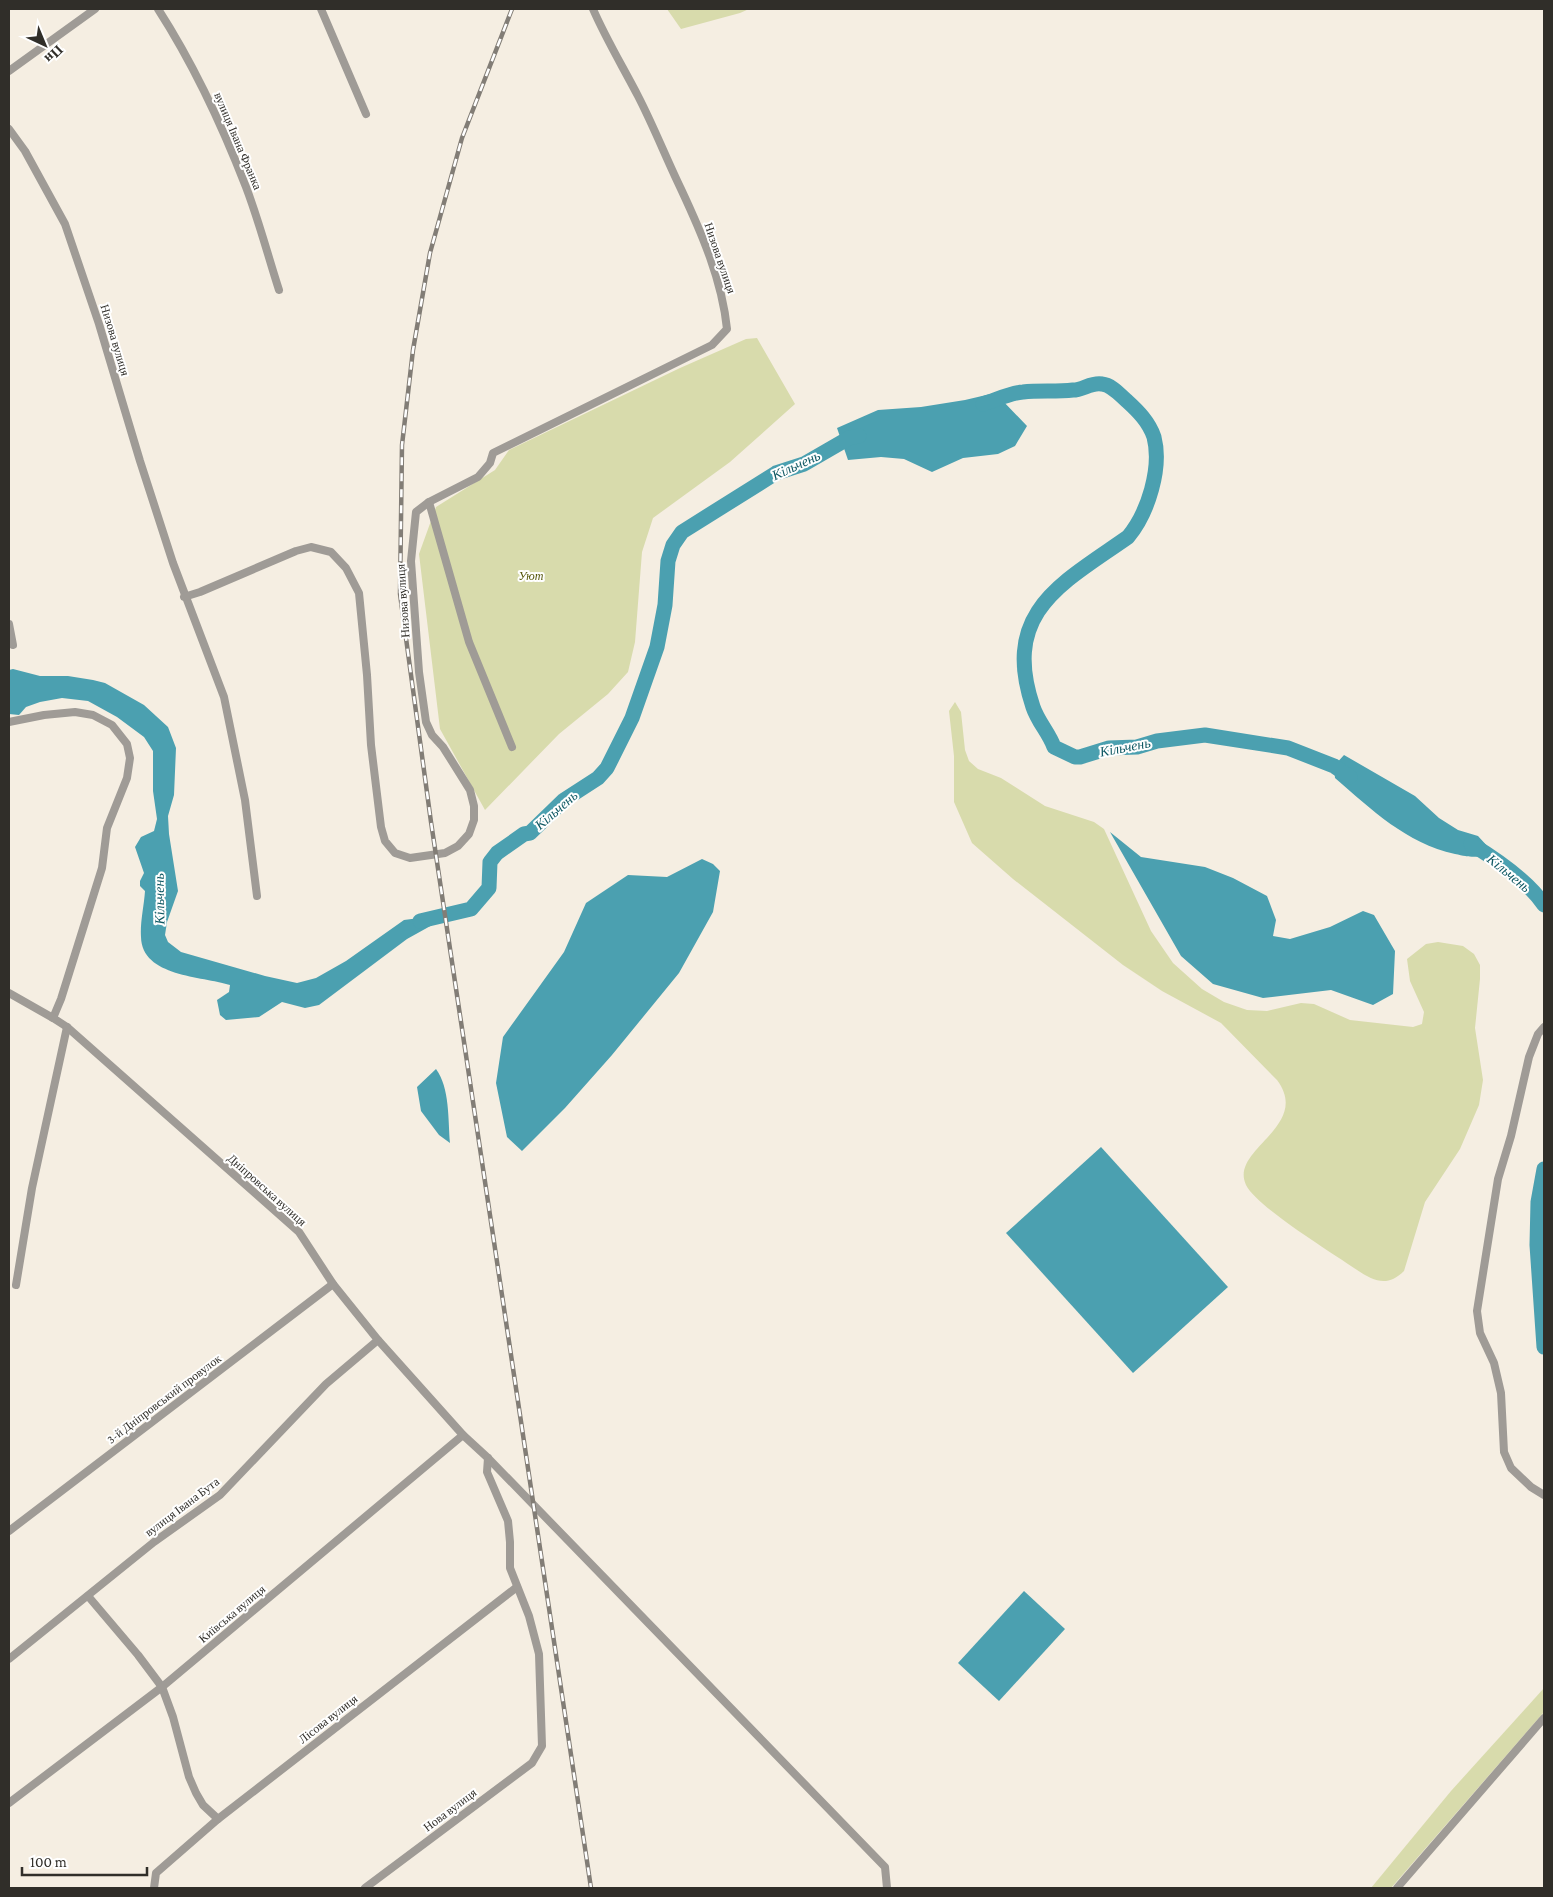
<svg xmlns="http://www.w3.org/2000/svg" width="1553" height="1897" viewBox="0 0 1553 1897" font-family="'Crimson Pro',serif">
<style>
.green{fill:#d8dbac}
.water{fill:#4ba0b0}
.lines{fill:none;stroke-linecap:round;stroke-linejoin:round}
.river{stroke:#4ba0b0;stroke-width:15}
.street{stroke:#9f9b96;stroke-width:8}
.rail-casing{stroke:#827d76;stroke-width:4.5}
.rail{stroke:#fff;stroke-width:2.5;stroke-dasharray:8;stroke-linecap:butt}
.labels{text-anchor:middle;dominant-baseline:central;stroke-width:4;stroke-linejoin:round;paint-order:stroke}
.street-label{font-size:12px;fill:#302e29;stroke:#fff}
.park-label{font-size:12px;font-style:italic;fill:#55560a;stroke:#fff}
.water-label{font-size:14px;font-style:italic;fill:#0f5863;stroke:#fff}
</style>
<rect width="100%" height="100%" fill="#f5eee2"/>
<!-- green -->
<g class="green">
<polygon points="667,9 749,9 740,13 681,29"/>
<polygon points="757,338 795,404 730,462 653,518 642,552 635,642 628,672 608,694 559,734 485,810 440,729 419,554 436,507 495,470 509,450 680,368 746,339"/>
<path d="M955,702L961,712L965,750L969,761L978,769L1001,778L1045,806L1094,822L1104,829L1151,931L1173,963L1202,989L1224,1002L1247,1010L1267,1011L1301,1003L1314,1004L1350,1020L1413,1027L1422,1024L1424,1012L1410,981L1407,959L1426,944L1438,942L1463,946L1474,954L1480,965V979L1475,1028L1483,1080L1479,1105L1460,1149L1425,1202L1404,1271C1387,1288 1373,1281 1354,1268C1331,1252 1257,1207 1246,1185C1229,1149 1312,1127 1277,1080L1221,1023L1162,991L1123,965L1013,879L972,843L954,802V756L949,711Z"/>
<polygon points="1544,1688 1544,1712 1391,1888 1371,1888 1451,1791"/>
</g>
<!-- water -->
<g class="water">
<polygon points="999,392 1001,399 1027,426 1015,446 998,454 963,458 932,472 904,459 881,457 848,460 837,428 878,410 921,407 965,400"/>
<path d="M13,669L40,676H68L93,680L105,683L144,705L168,727L176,748L174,795L168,816L169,834L178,891L167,922L165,935L168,942L181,952L265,976L297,983L316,978L346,961L404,920L427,917L438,910L439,917L434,924L407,939L319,1005L305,1008L282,1002L259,1017L226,1020L220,1015L217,1000L229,992L230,985C202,976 142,977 141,937C140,922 144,906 145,891L140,886V881L144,873L135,847L141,837L154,831L157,819L153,791V751L144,737L117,717L88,701L62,698L40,702L26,707L19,715L9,714V670Z"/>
<path d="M1344,755L1415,796L1439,818L1458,830L1478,836L1489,848L1488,855C1474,858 1469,857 1455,854C1406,843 1372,810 1335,778L1334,766Z"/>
<polygon points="1110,832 1141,857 1205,867 1233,878 1267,896 1276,920 1273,936 1290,939 1330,927 1363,911 1374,915 1395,951 1393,994 1373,1005 1331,990 1263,998 1213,984 1181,956"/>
<polygon points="702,859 713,864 720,871 713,912 679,973 612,1055 565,1108 522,1151 507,1137 496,1083 503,1037 564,952 586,903 628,875 667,877"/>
<path d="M436,1069C450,1088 448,1120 450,1143L439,1135L421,1111L417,1087Z"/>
<polygon points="1101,1147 1228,1287 1133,1373 1006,1233"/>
<polygon points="1024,1591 1065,1629 999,1701 958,1663"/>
</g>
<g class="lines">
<!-- river -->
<g class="river">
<path d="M983,404C996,400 1010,393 1023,392C1039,390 1056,392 1073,390C1083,390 1091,382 1102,384C1112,385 1120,395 1127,401C1138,411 1149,422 1154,437C1162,468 1148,513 1128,537C1061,584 1001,612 1033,707C1038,722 1049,733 1054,747L1075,757H1080L1109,748L1137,747L1157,741L1205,735L1288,748L1334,766L1350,777"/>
<path d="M1471,844C1494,858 1529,882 1544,905"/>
<polyline points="420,921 471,909 489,888 490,862 497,853 524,834 530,833 564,800 598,778 607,768 632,718 657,647 665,605 668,561 673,545 682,532 776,473 804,464 849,438 859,436"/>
<polyline points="1544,1169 1538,1202 1537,1245 1544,1347"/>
</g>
<!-- street -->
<g class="street">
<path d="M158,9C194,65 222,125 246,187C259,221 268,256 279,290"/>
<polyline points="321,9 366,114"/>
<polyline points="9,71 95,9"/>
<polyline points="9,129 25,151 65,224 99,324 140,461 173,563 224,697 245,800 257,896"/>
<polyline points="429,502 469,642 512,747"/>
<path d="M184,597L200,592L296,551L311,547L331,552L346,568L359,593L367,675L371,745L381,827L385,841L395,853L410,858L445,853L458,846L469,834L474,820V806L470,790L443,747L432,735L426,722L419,672L411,561L416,512L429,502L478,477L490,463L493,453L712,345L727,329C722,280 702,234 681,189C666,158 654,127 638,96C623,67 606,39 593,9"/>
<polyline points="9,624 13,645"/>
<polyline points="9,722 44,715 75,712 93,715 112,725 127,744 130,758 127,778 107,828 102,868 61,999 53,1018"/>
<polyline points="9,993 53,1018 67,1027 299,1232 333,1284 378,1340 463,1435 488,1458 885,1867 887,1888"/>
<polyline points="1544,1027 1538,1034 1529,1057 1511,1136 1498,1179 1477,1311 1480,1333 1494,1363 1501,1393 1504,1452 1511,1468 1531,1487 1544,1495"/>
<polyline points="16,1285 32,1188 67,1027"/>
<polyline points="9,1531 333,1284"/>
<polyline points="88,1596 138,1655 162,1687 173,1717 189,1777 196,1793 203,1805 218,1819"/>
<polyline points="9,1659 154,1542 220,1495 326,1384 378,1340"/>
<polyline points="9,1803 162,1687 463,1435"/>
<polyline points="154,1888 156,1873 218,1819 517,1587"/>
<polyline points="365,1888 532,1763 542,1746 539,1654 529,1616 510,1568 510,1542 508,1521 487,1472 488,1458"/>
<polyline points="1397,1888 1544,1718"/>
</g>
<defs>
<polyline id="rail" points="512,9 462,138 430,253 413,350 402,445 400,594 431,822 591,1888"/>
</defs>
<!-- rail casing -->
<use href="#rail" class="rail-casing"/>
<!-- rail -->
<use href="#rail" class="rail"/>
</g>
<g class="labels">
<!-- street labels -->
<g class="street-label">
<text transform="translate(238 141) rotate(67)">вулиця Івана Франка</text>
<text transform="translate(720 258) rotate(71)">Низова вулиця</text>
<text transform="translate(115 340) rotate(73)">Низова вулиця</text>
<text transform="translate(403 601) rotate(-94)">Низова вулиця</text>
<text transform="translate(267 1190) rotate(42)">Дніпровська вулиця</text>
<text transform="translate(164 1399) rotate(-37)">3-й Дніпровський провулок</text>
<text transform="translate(182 1507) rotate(-37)">вулиця Івана Бута</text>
<text transform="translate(232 1614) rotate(-40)">Київська вулиця</text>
<text transform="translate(328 1719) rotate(-38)">Лісова вулиця</text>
<text transform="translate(450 1810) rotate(-37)">Нова вулиця</text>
</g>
<!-- park labels -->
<g class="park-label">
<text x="531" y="576">Уют</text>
</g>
<!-- water labels -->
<g class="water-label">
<text transform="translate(796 465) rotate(-25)">Кільчень</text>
<text transform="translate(1125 747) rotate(-11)">Кільчень</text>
<text transform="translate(556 810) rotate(-41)">Кільчень</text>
<text transform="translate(1509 873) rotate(39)">Кільчень</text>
<text transform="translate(159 899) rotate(-91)">Кільчень</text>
</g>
</g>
<!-- border -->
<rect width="1553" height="1897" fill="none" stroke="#302e29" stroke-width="20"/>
<!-- north arrow -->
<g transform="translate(45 45) rotate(136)" stroke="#ffffff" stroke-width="4" paint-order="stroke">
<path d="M0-4L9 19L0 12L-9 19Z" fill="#302e29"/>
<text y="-8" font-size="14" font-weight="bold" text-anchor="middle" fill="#302e29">Пн</text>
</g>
<!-- scale -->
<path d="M22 1867v8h125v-8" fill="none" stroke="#302e29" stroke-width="2.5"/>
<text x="30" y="1867" font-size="15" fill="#302e29" stroke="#ffffff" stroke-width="4" paint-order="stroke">100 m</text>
</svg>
